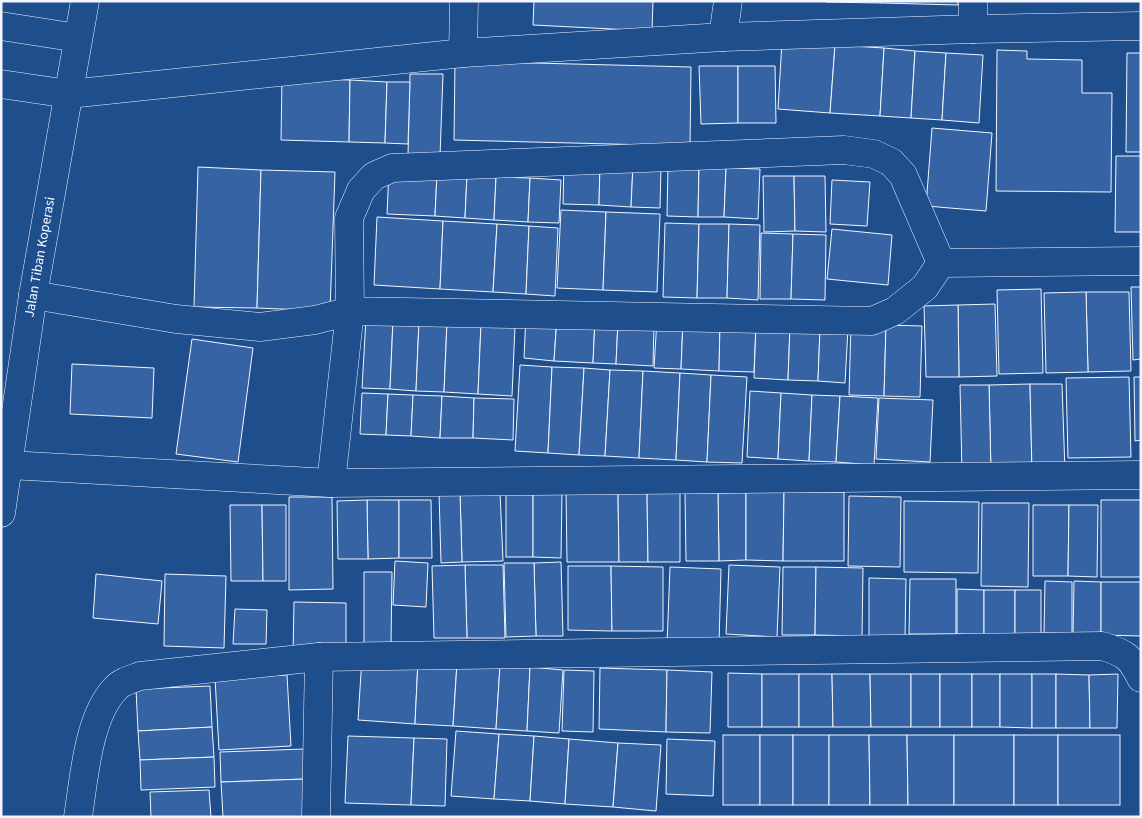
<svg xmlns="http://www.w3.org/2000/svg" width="1142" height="818" viewBox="0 0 1142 818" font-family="'Source Sans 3',sans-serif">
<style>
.building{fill:#3563a3;stroke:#f2f6ff}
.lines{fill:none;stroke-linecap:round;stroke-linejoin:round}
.minor-casing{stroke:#f2f6ff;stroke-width:29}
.tertiary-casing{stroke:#f2f6ff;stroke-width:29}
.minor{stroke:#1f4e8c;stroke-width:28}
.tertiary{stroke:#1f4e8c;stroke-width:28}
.labels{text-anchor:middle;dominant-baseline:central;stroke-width:4;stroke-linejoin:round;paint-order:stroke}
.street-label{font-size:14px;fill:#f2f6ff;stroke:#1f4e8c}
</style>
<rect width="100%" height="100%" fill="#1f4e8c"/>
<!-- building -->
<g class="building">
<polygon points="534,1 653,1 652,31 533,25"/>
<polygon points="826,1 881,1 881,3 826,2"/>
<polygon points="881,1 958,1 958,5 881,3"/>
<polygon points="782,41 835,45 830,113 778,109"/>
<polygon points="835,45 884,48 880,116 830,113"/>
<polygon points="884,48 915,51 911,118 880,116"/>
<polygon points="997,50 1027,51 1027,59 1082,60 1082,93 1112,93 1111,192 996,191"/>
<polygon points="915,51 946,53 942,120 911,118"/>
<polygon points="946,53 983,55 979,123 942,120"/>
<polygon points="1127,53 1141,53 1141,152 1126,152"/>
<polygon points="455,61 691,67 690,146 454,140"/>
<polygon points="699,66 738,66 738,123 701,124"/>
<polygon points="738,66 775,66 776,123 738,123"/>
<polygon points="410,74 443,74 440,156 408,155"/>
<polygon points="282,78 350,80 349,142 281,140"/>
<polygon points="350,80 387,82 385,143 349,142"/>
<polygon points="387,82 410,82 408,144 385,143"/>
<polygon points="932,128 992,133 986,211 926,206"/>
<polygon points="1116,156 1141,156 1141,232 1115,232"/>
<polygon points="564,162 600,163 599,205 563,204"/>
<polygon points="600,163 633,165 631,207 599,205"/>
<polygon points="633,165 661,166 660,208 631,207"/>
<polygon points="668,166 699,167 698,217 667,216"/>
<polygon points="198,167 261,170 257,308 194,307"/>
<polygon points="699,167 726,168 724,217 698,217"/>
<polygon points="726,168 760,169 758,219 724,217"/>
<polygon points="261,170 335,172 330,311 257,308"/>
<polygon points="389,170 437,173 435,216 387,214"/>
<polygon points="437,173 467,175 465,218 435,216"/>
<polygon points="467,175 496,177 494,220 465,218"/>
<polygon points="763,176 794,176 795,231 764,232"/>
<polygon points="794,176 825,176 826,232 795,231"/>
<polygon points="496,177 530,178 528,222 494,220"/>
<polygon points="530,178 561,180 559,223 528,222"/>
<polygon points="832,180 870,182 867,226 830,224"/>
<polygon points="561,210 606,212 603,290 557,288"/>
<polygon points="606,212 660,214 657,292 603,290"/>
<polygon points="377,217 443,221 440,289 374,285"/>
<polygon points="443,221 497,224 493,292 440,289"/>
<polygon points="665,223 699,224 697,298 663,297"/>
<polygon points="497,224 529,226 526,294 493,292"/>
<polygon points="699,224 729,224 727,298 697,298"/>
<polygon points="729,224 760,225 758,300 727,298"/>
<polygon points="529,226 558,228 555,296 526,294"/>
<polygon points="832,229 892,235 888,285 827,279"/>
<polygon points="761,233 793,234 791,299 760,299"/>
<polygon points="793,234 826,235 825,300 791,299"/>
<polygon points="1131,287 1141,287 1141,359 1133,360"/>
<polygon points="1041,289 1043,373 999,374 997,290"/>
<polygon points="1086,292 1129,292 1131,371 1088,372"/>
<polygon points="1086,292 1088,372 1046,373 1044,293"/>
<polygon points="995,304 997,376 959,377 958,305"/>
<polygon points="958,305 959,377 926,377 924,306"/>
<polygon points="526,315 557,317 554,361 524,358"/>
<polygon points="557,317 595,319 593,363 554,361"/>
<polygon points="366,318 393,320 390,389 362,388"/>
<polygon points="595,319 618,321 616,364 593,363"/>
<polygon points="657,319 683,321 681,369 654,368"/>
<polygon points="393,320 419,321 416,391 390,389"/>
<polygon points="419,321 447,322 444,392 416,391"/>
<polygon points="618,321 654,323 653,366 616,364"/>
<polygon points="683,321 720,323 719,371 681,369"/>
<polygon points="447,322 481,324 478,394 444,392"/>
<polygon points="720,323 756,325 754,372 719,371"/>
<polygon points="481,324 515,326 512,396 478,394"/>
<polygon points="851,324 886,325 884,396 849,395"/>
<polygon points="756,325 790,326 788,380 754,378"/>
<polygon points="886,325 922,326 920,397 884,396"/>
<polygon points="790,326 820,328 818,381 788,380"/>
<polygon points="820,328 848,329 845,383 818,381"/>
<polygon points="192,339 253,348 238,462 176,454"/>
<polygon points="72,364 154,368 152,418 70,414"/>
<polygon points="520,365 552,367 548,453 515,451"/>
<polygon points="552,367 584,368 579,455 548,453"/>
<polygon points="584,368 610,370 605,456 579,455"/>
<polygon points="610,370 643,371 639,458 605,456"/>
<polygon points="643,371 680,373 676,460 639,458"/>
<polygon points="680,373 711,375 707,462 676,460"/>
<polygon points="711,375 747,377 742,463 707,462"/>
<polygon points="1129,377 1131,457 1068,458 1066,378"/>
<polygon points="1134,377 1141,377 1141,440 1135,441"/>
<polygon points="1030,384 1032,472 991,473 989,385"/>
<polygon points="1030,384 1062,384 1065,472 1032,472"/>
<polygon points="960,385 989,385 991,473 962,473"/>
<polygon points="750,391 781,393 778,459 747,457"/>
<polygon points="362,393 388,394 386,435 360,434"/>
<polygon points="781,393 812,395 809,461 778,459"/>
<polygon points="388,394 413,395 411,436 386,435"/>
<polygon points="413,395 442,396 440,438 411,436"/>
<polygon points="812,395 840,396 836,462 809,461"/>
<polygon points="442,396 474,398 473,438 440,438"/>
<polygon points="840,396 878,398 874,465 836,462"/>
<polygon points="474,398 514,399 513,440 473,438"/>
<polygon points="879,398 933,400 930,462 876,459"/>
<polygon points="500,491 503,561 462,562 460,492"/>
<polygon points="439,492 460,492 462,562 441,563"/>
<rect x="506" y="492" width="27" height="65"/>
<polygon points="533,492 562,492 561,558 533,557"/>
<polygon points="566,492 618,492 619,562 567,562"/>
<polygon points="618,492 647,492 648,562 619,562"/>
<polygon points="647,492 680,492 680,562 648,562"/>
<polygon points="746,492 746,560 719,561 718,493"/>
<polygon points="746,492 784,492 783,561 746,560"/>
<polygon points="784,492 844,492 844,561 783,561"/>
<polygon points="685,493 718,493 719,561 686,561"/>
<polygon points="849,496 901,497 900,567 848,566"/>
<polygon points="289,497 332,497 333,589 289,590"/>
<polygon points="367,500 399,500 399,558 368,559"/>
<polygon points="367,500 368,559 338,559 337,501"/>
<polygon points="399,500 431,500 432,558 399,558"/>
<rect x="1101" y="500" width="40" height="77"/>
<polygon points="904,501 979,502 978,573 904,572"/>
<polygon points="982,503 1029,503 1028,587 981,586"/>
<polygon points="230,505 262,505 263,581 231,581"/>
<polygon points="262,505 286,505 286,581 263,581"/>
<polygon points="1033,505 1069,505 1068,576 1033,576"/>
<polygon points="1069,505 1098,505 1097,577 1068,576"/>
<polygon points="395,561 428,563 426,607 393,605"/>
<polygon points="561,562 563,636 536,636 534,563"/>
<polygon points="504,563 534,563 536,636 506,637"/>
<polygon points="465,565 503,565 505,638 467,638"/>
<polygon points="465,565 467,638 434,638 432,566"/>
<polygon points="729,565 780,567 777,637 726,634"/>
<polygon points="568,566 611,566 612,631 568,630"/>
<polygon points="611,566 663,567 663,631 612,631"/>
<polygon points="670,567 721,569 719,645 667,644"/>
<polygon points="783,567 816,567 815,635 782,635"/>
<polygon points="816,567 863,568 862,636 815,635"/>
<polygon points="364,572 392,572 391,644 364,645"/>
<polygon points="96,574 162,581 158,624 93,618"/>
<polygon points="165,574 226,576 224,648 164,646"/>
<polygon points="869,578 906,579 905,638 869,637"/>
<polygon points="910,579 956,579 956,634 909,634"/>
<polygon points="1045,581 1072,582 1072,634 1044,633"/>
<polygon points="1074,581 1101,582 1101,635 1073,635"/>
<polygon points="1101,582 1141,582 1141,636 1101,635"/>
<polygon points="957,589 984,590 984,635 957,634"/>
<rect x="984" y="590" width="31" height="45"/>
<polygon points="1015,590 1041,590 1041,636 1015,635"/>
<polygon points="294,602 346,603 346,654 293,654"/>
<polygon points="235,609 267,610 266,644 233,644"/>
<polygon points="362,657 418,660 415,724 358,720"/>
<polygon points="418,660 457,663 453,726 415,724"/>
<polygon points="457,663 500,665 496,729 453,726"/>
<polygon points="500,665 530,667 527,731 496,729"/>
<polygon points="530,667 563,670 559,733 527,731"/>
<polygon points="600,668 667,670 666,732 599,729"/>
<polygon points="564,670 594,671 593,732 562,731"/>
<polygon points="667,670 712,672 710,733 666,732"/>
<polygon points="728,673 762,674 762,727 728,727"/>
<rect x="762" y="674" width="37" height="53"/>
<polygon points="799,674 832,674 833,727 799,727"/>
<polygon points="832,674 870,674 871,727 833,727"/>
<polygon points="870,674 911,674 911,727 871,727"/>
<rect x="911" y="674" width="29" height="53"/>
<rect x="940" y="674" width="32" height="53"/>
<rect x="972" y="674" width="28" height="53"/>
<polygon points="1000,674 1032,674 1032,728 1000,727"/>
<rect x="1032" y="674" width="24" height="54"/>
<polygon points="1056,674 1089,675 1090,728 1056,728"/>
<polygon points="1118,674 1117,728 1090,728 1089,675"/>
<polygon points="287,675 291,746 219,750 215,678"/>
<polygon points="210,686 212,727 138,731 136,689"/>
<polygon points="212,727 214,757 140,760 138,731"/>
<polygon points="456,731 499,734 494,799 451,796"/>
<polygon points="499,734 534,736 530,801 494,799"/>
<rect x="723" y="735" width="37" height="70"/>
<rect x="760" y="735" width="33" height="70"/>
<rect x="793" y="735" width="36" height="70"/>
<polygon points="829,735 869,735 870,805 829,805"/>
<polygon points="869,735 907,735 908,805 870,805"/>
<polygon points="907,735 954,735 954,805 908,805"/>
<rect x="954" y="735" width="60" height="70"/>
<rect x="1014" y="735" width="44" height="70"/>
<rect x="1058" y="735" width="62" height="70"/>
<polygon points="348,736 414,738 411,805 345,803"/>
<polygon points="534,736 569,739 565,804 530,801"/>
<polygon points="414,738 447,739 445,806 411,805"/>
<polygon points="569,739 618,743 613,807 565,804"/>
<polygon points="667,739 715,741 713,796 666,794"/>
<polygon points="618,743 661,745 656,811 613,807"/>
<polygon points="304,749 305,779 221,782 220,752"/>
<polygon points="214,757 215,787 141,790 140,760"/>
<polygon points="305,779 307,817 223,817 221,782"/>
<polygon points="209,790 211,817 151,817 150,792"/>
</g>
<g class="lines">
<defs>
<g id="minor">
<polyline points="973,1 973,29"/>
<polyline points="1,26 78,38"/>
<polyline points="723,37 728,1"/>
<polyline points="463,53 464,1"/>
<polyline points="1,84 69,94 463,53 723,37 973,29 1141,26"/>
<polyline points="941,263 1141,261"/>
<polyline points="33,295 176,319 260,327 315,320 350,311 872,321 895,311 925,287 941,263 903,175 891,162 874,154 844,150 392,168 374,176 361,190 349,218 350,311 331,483"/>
<polyline points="9,465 331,483 1141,475"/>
<path d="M78,817C84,779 88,716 116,688C121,682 132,679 140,676L319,657L1102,646C1125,653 1130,656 1141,678"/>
<polyline points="316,817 319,657"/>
</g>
<polyline id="tertiary" points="1,513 33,295 85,1"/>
</defs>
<!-- minor casing -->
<use href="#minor" class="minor-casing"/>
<!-- tertiary casing -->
<use href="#tertiary" class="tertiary-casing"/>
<!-- minor -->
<use href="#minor" class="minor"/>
<!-- tertiary -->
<use href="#tertiary" class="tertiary"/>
</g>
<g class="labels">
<!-- street labels -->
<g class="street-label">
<text transform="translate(40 257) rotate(-80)">Jalan Tiban Koperasi</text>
</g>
</g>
<!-- border -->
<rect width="1142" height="818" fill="none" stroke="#f2f6ff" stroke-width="5"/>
</svg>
